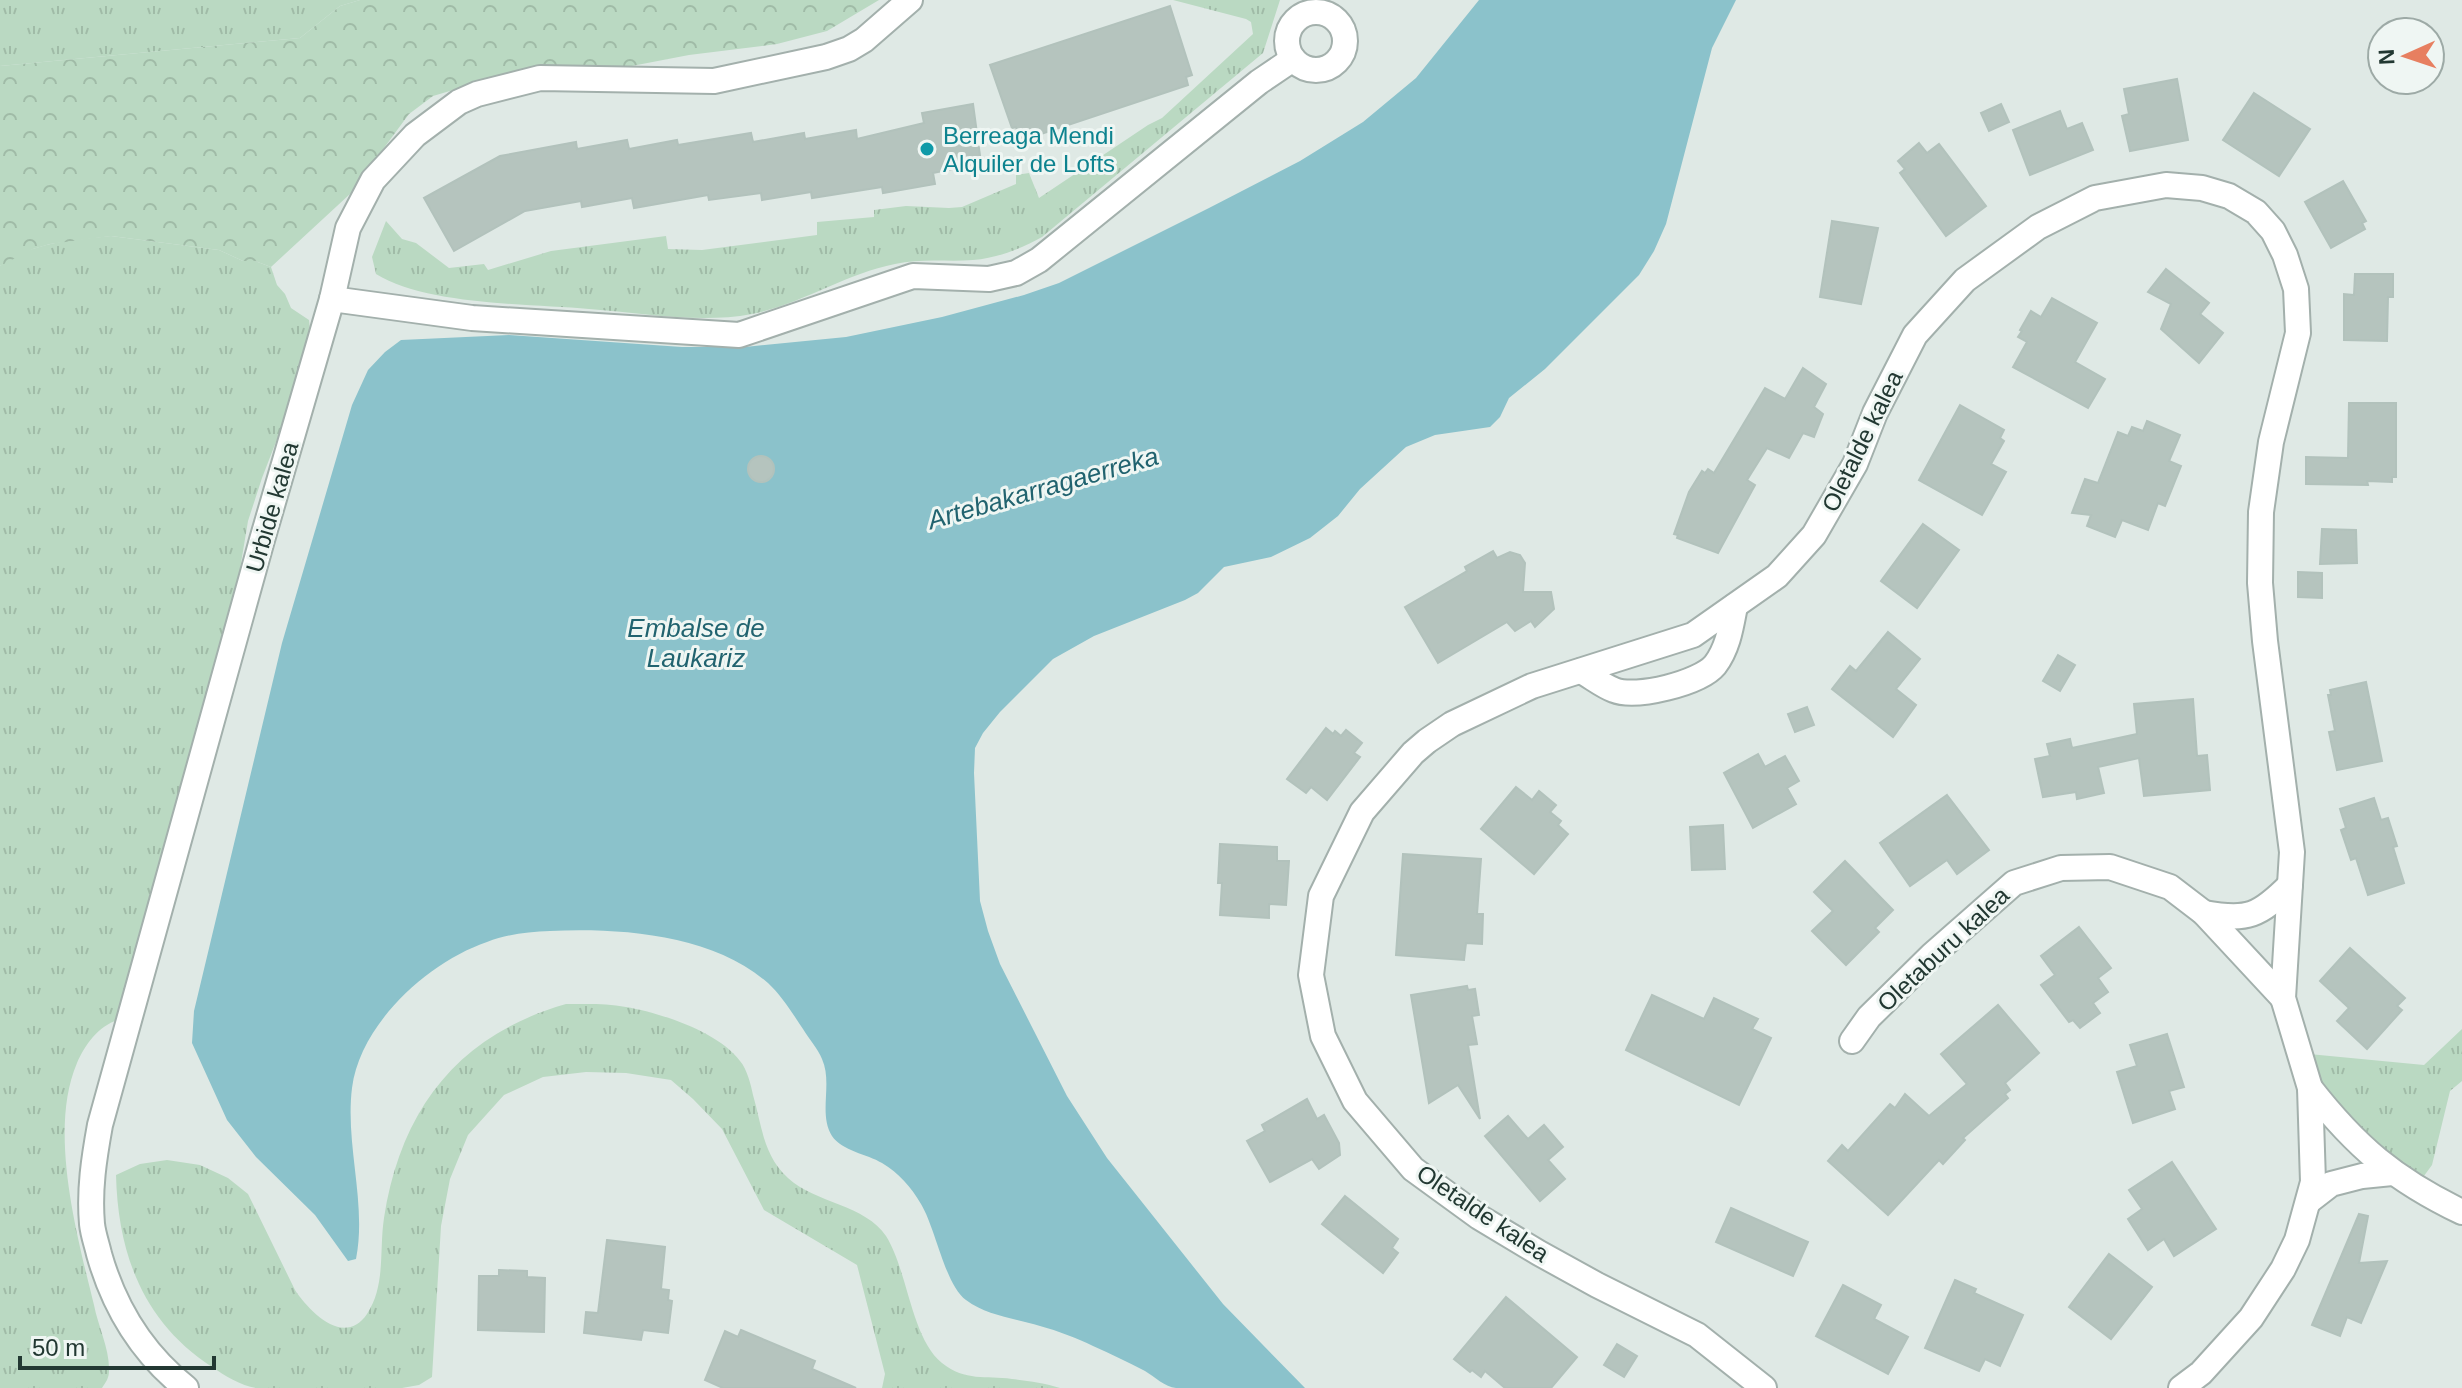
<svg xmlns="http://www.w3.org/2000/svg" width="2462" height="1388" viewBox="0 0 2462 1388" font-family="Arial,sans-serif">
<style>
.grass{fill:url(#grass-tufts)}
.forest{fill:url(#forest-crowns)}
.water{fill:#8bc2cb}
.building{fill:#b5c4be;stroke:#b2c2bc;stroke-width:2}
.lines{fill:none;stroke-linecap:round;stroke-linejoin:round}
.minor-casing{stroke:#a3b0ac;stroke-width:28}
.minor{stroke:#fff;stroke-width:24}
.culture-dot{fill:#0f9aa8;stroke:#eff6f3;stroke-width:3}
.labels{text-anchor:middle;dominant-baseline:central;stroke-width:6;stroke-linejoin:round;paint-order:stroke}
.culture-label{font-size:24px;fill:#0d838f;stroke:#eff6f3;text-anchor:start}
.street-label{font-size:24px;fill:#223832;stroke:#eff6f3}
.water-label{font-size:26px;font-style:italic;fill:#21636f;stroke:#eff6f3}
</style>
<defs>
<pattern id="grass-tufts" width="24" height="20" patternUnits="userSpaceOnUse" patternTransform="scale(2)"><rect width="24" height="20" fill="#bad9c2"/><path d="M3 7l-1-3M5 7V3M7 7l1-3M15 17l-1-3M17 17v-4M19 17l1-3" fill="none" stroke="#a0bba7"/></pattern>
<pattern id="forest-crowns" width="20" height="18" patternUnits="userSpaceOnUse" patternTransform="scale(2)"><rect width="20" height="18" fill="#bad9c2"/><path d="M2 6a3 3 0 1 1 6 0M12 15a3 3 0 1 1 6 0" fill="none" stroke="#a0bba7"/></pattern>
</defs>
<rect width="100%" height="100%" fill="#dfe9e5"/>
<!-- grass -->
<g class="grass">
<polygon points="0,0 360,0 340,6 300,38 0,66"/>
<path d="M1173,0H1280L1263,53L1042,237C1020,249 998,258 973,260C947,262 921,258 895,264C845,274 802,304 752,314C699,324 643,313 589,309C529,304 426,305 376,274L372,257L386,221L402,239L416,243L449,268L484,264L488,270L551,251L666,236L668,249L702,250L817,235V222L874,217V210L906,206L949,208L962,207L1016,184V175L1029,173L1039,198L1148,125L1162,118L1253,34L1251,22L1246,19Z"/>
<path d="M111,236L219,250L243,261H255L271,267L277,285L285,294L291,308L309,320L310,329L291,403L262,478L248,521L227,647L118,1020C98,1026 85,1045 77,1063C48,1131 77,1235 94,1305C98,1326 110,1350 109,1371C109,1378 106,1382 102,1388H0V266C31,242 74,240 111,236Z"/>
<path d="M566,1004C586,1004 606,1003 626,1007C661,1013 719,1032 740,1061C747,1069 751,1085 753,1095C762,1126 763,1155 788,1178C815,1203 866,1205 886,1236C908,1271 911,1338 942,1363C966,1382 985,1375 1012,1379C1028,1381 1045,1383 1060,1388H882L885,1374L857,1265L764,1210L722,1129L693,1099L671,1080L626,1073L586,1072L543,1077L504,1095L468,1135L450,1179L441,1226L432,1377L419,1385L402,1388C367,1388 333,1388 298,1388C285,1388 269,1388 256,1388C241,1386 224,1375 212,1367C143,1322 118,1254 116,1175L140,1164L167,1160L200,1165L228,1178L248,1194L295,1290C309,1311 344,1348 367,1314C386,1285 379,1250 384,1218C401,1109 458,1035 566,1004Z"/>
<polygon points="2462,1029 2462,1081 2450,1091 2432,1165 2421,1180 2387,1157 2327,1092 2309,1054 2424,1065"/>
</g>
<!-- forest -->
<polygon class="forest" points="360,0 879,0 827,31 777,44 689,55 611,70 470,85 433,96 409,114 350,194 271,267 255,261 243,261 219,250 111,236 50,244 33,249 0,266 0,66 300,38 340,6"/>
<!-- water -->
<path class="water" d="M1479,0H1736L1712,48L1666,224L1654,251L1639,275L1545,369L1509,398L1500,417L1490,427L1435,435L1406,447L1360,489L1338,516L1310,538L1271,557L1224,567L1198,593L1185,600L1094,636L1053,659L1000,712L983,733L975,748L974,773L980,901L988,931L1000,964L1067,1096L1107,1158L1223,1304L1305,1388C1277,1388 1248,1388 1219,1388C1205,1388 1190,1388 1176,1388C1165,1387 1155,1377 1145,1371C1128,1362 1111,1354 1093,1346C1077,1338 1058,1331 1040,1326C1015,1318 987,1316 966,1300C945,1285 936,1229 921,1204C911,1187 899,1173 882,1163C867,1154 842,1151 832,1136C818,1114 833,1083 822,1059C818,1049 809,1039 803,1029C793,1014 781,995 768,983C711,934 621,928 550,931C528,932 508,934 487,942C428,962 360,1024 352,1088C345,1145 367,1203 356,1259L348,1261L315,1215L256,1157L227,1120L192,1043L194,1011L282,643L352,405L368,370L385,352L401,340L509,335L682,347H745L846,337L942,317L1024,295L1059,283L1209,208L1300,161L1363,122L1416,78Z"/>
<!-- building -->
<g class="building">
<polygon points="1170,6 1192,75 1186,77 1188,85 1020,141 1016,127 1012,128 990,65"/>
<polygon points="2177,79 2188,140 2130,151 2122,116 2129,114 2124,89"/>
<polygon points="2254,93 2310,129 2279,176 2223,140"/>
<polygon points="973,104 981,163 933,173 935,184 883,193 882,187 812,198 811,192 762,200 761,193 709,200 708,195 634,208 632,198 582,207 581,201 525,211 454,251 424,198 500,156 576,142 577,149 627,140 629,149 677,140 678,145 751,133 753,142 804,133 805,139 856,130 857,139 924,123 922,113"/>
<polygon points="2001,104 2009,122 1989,131 1981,113"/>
<polygon points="2060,111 2067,129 2082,123 2093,150 2030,175 2013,130"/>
<polygon points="1919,143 1927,153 1939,144 1986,206 1946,236 1900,173 1905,169 1898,161"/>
<polygon points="2343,181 2366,221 2362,223 2365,229 2331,248 2305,202"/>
<polygon points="1832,221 1878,228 1861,304 1820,297"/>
<polygon points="2166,269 2209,303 2200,314 2223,333 2199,363 2161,329 2171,304 2148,292"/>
<polygon points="2355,274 2393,274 2393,297 2388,297 2387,341 2344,340 2344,294 2354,295"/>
<polygon points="2052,298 2097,323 2075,362 2105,379 2088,408 2013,367 2027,342 2018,337 2022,331 2020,330 2031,311 2041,317"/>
<polygon points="1803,368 1826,384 1814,407 1823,414 1814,437 1803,433 1789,458 1767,448 1747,480 1755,485 1718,553 1677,538 1678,535 1674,534 1689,492 1702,471 1705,473 1708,469 1714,473 1765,388 1785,399"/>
<polygon points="2349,403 2396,403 2396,477 2392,477 2392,482 2367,481 2368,485 2306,484 2306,457 2348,458"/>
<polygon points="1960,405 2004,430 2000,438 2004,441 1991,464 2006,472 1982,515 1919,480"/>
<polygon points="2147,421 2180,435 2169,461 2181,466 2165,506 2158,503 2148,530 2122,520 2115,537 2087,526 2091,515 2072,513 2085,479 2098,483 2118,432 2128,436 2132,427 2143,431"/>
<circle cx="761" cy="469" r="13"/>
<polygon points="1923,524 1959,550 1917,608 1881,581"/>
<polygon points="2322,529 2356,530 2357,563 2320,564"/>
<polygon points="1493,551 1497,558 1510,552 1520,555 1525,563 1523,592 1551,592 1554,609 1535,627 1531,621 1515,631 1507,622 1438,663 1405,607 1467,571 1465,567"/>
<polygon points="2298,572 2322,573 2322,598 2298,597"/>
<polygon points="1888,632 1920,659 1896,689 1916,705 1893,737 1832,689 1850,666 1856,671"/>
<polygon points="2058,655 2075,665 2060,691 2043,681"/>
<polygon points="2366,682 2382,761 2337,770 2329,732 2335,731 2328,695 2331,695 2330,690"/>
<polygon points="2193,699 2197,756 2207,755 2210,790 2144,796 2139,758 2098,767 2104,793 2077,799 2076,792 2043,797 2035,759 2050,756 2047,744 2070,739 2072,748 2137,734 2134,704"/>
<polygon points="1807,707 1814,725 1795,732 1788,714"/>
<polygon points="1326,728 1333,734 1335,731 1341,736 1346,730 1362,743 1354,753 1360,757 1327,800 1311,787 1306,793 1287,779"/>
<polygon points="1758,754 1765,767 1785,756 1799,781 1787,788 1796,804 1753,828 1724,773"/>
<polygon points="1516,787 1532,800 1539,791 1556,805 1550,812 1561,821 1558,825 1568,834 1534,874 1481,829"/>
<polygon points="1947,795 1989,850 1957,874 1947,860 1910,886 1880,843"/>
<polygon points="2374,798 2381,820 2388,818 2397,846 2393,847 2404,883 2368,895 2356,858 2351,860 2341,830 2346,828 2340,809"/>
<polygon points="1723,825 1725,869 1692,870 1690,827"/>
<polygon points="1220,844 1277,847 1277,861 1289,861 1286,905 1269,904 1269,918 1220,915 1222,883 1218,883"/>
<polygon points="1403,854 1481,859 1477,914 1483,914 1482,944 1466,943 1464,960 1396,955"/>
<polygon points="1845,861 1893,910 1875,928 1879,932 1846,965 1812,931 1833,911 1814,892"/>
<polygon points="2079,927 2111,968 2098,978 2108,992 2093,1003 2100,1013 2080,1028 2073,1020 2069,1022 2041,985 2055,975 2041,956"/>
<polygon points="2350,948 2405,998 2397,1006 2402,1010 2367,1049 2337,1021 2349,1008 2320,981"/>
<polygon points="1467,986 1468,990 1475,989 1479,1015 1472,1016 1477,1044 1468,1045 1480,1119 1458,1085 1429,1103 1411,995"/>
<polygon points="1652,995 1704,1019 1714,998 1758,1019 1752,1029 1771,1038 1739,1105 1626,1050"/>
<polygon points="1998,1005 2039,1053 2005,1083 2010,1090 2005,1094 2008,1098 1963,1138 1965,1140 1943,1164 1939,1160 1888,1215 1828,1161 1842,1145 1848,1151 1890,1104 1895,1108 1905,1094 1929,1116 1967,1084 1941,1054"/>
<polygon points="2167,1034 2184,1087 2169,1091 2175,1109 2133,1123 2117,1072 2137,1066 2130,1045"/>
<polygon points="1307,1099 1317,1119 1324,1115 1339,1143 1340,1155 1319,1169 1312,1159 1270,1182 1247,1141 1265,1131 1262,1125"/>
<polygon points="1508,1116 1528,1139 1544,1125 1563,1147 1548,1160 1565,1179 1540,1201 1485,1136"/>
<polygon points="2172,1162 2216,1229 2174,1256 2164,1239 2148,1250 2128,1219 2142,1209 2129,1190"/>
<polygon points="1345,1196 1398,1239 1392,1248 1398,1253 1383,1273 1322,1224"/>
<polygon points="1731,1208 1808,1242 1793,1276 1716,1242"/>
<polygon points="2359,1214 2368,1216 2359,1263 2387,1261 2361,1323 2347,1317 2340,1336 2312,1325"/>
<polygon points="607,1240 665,1247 661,1289 669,1290 668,1300 672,1301 668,1333 643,1330 641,1340 584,1333 586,1312 598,1313"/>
<polygon points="2109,1254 2152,1287 2111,1339 2069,1307"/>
<polygon points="499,1270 527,1271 527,1277 545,1278 544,1332 478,1330 479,1276 499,1276"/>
<polygon points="1955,1280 1976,1289 1974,1293 2023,1315 2000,1366 1985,1359 1979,1371 1925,1348"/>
<polygon points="1843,1285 1881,1305 1874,1319 1908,1337 1888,1374 1816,1336"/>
<polygon points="1506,1297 1577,1357 1551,1388 1505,1388 1485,1371 1481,1377 1472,1370 1470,1372 1454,1359"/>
<polygon points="741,1330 815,1361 812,1369 856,1388 723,1388 705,1380 725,1331 738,1337"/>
<polygon points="1617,1344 1637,1356 1624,1377 1604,1365"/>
</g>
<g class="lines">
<defs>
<g id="minor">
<circle cx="1316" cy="41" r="29"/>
<polyline points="332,299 472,318 739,335 913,276 989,279 1016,273 1039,260 1259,82 1293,59"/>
<path d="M1581,671C1592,677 1603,686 1614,690C1636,699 1700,683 1715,665C1728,648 1731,627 1735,606"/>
<path d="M2204,913C2248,921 2259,916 2290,885"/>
<polyline points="1852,1041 1869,1017 1932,955 2014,883 2061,868 2110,867 2170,887 2204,913 2283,998"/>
<path d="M2310,1088C2356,1147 2395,1180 2462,1212"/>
<polyline points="2309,1201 2331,1184 2362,1176 2392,1173"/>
<path d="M186,1388C143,1354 114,1307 99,1254C97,1245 93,1234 92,1224C89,1190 94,1158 100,1125L262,540L332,299L348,228L373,180L415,135L459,102L477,94L540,78L714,81L826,57L849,49L864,40L910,0"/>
<polyline points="1764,1388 1697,1335 1597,1285 1539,1253 1479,1217 1413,1169 1355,1101 1323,1036 1311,975 1321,896 1362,812 1413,753 1427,741 1452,724 1532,686 1693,635 1777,576 1814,535 1855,464 1875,413 1915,335 1965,280 2038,227 2095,198 2166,185 2202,188 2229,196 2256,212 2273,231 2285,255 2296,289 2298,333 2271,442 2261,512 2260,583 2265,641 2292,852 2283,998 2310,1088 2313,1182 2297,1240 2283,1269 2251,1318 2201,1373 2181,1388"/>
</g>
</defs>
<!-- minor casing -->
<use href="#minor" class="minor-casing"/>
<!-- minor -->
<use href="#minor" class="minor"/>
</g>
<!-- markers -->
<circle class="culture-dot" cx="927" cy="149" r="8"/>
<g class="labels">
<!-- culture labels -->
<g class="culture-label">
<text x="943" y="135">Berreaga Mendi<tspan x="943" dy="28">Alquiler de Lofts</tspan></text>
</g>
<!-- street labels -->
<g class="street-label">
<text transform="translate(1862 441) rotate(-64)">Oletalde kalea</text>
<text transform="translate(272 507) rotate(-74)">Urbide kalea</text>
<text transform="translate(1943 949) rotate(-43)">Oletaburu kalea</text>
<text transform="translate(1483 1213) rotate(34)">Oletalde kalea</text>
</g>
<!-- water labels -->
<g class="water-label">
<text transform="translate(1043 488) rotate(-16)">Artebakarragaerreka</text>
<text x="696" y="628">Embalse de<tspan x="696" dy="30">Laukariz</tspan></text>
</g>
</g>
<!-- north arrow -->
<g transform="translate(2406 56) rotate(267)"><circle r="38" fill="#eff6f3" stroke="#9daaa6" stroke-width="2"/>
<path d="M0-6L14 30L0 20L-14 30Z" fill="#e77f60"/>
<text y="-12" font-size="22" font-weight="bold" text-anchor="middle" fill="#223832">N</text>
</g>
<!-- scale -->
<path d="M20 1356v12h194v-12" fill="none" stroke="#223832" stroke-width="4"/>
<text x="32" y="1356" font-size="24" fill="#223832" stroke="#eff6f3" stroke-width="6" paint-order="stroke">50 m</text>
</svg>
